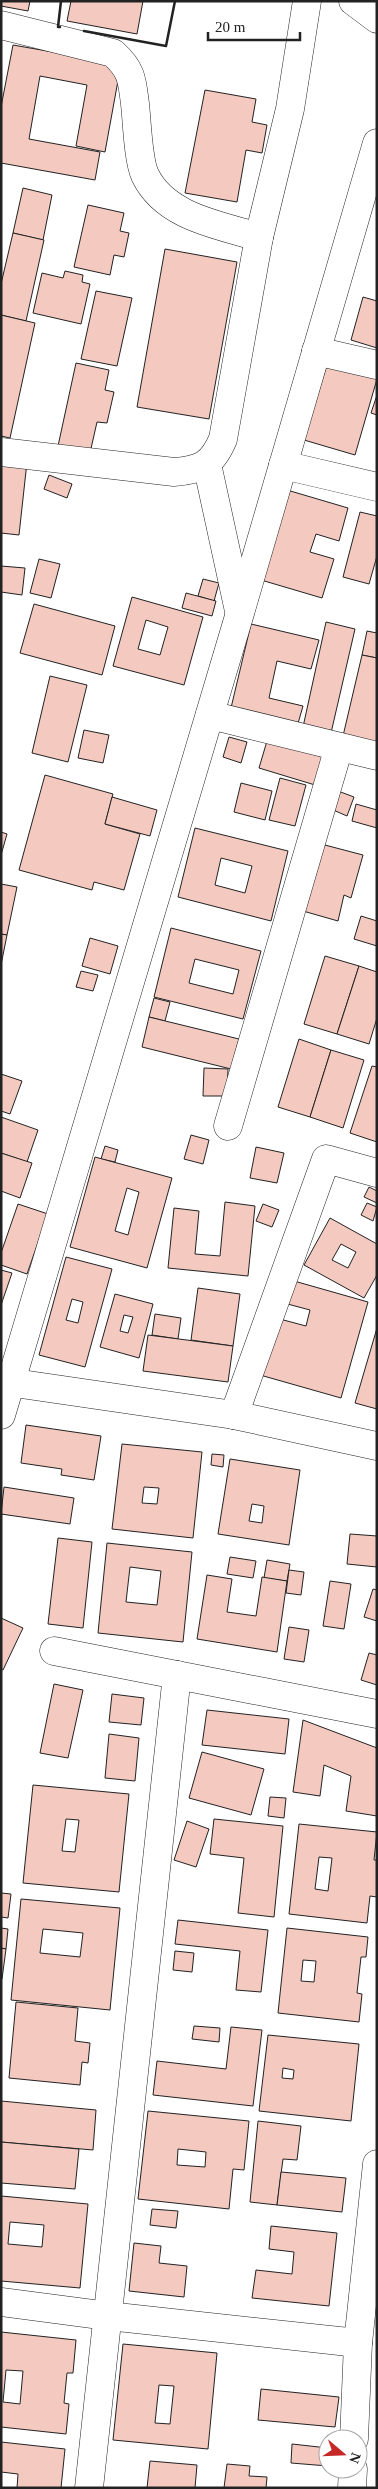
<svg xmlns="http://www.w3.org/2000/svg" width="378" height="2489" viewBox="0 0 378 2489" font-family="Georgia,serif">
<style>
.building{fill:#f3c9c0;stroke:#222;fill-rule:evenodd}
.lines{fill:none;stroke-linecap:round;stroke-linejoin:round}
.minor-casing{stroke:#222;stroke-width:29}
.major-casing{stroke:#222;stroke-width:29}
.minor{stroke:#fff;stroke-width:28}
.major{stroke:#fff;stroke-width:28}
.wall{stroke:#222;stroke-width:2.5}
</style>
<rect width="100%" height="100%" fill="#fff"/>
<!-- building -->
<g class="building">
<polygon points="1,1 30,1 28,11 1,6"/>
<polygon points="71,1 143,1 137,34 67,21"/>
<polygon points="13,45 121,64 105,152 76,146 87,85 40,76 29,139 100,152 95,180 1,163 1,107"/>
<polygon points="205,90 256,99 252,122 267,125 262,153 246,150 237,202 185,193"/>
<polygon points="23,188 52,195 43,240 13,233"/>
<polygon points="88,205 124,213 120,231 129,233 124,257 114,255 110,275 74,267"/>
<polygon points="13,233 44,240 26,321 1,315 1,284"/>
<polygon points="165,249 237,262 209,419 137,407"/>
<polygon points="65,271 83,275 82,282 90,284 81,324 33,313 42,273 63,278"/>
<polygon points="96,291 132,298 117,366 81,359"/>
<polygon points="363,297 377,301 377,348 351,340"/>
<polygon points="1,315 35,323 10,438 1,436"/>
<polygon points="76,363 109,370 105,390 114,392 107,423 97,422 90,453 58,446"/>
<polygon points="327,364 377,379 355,455 304,440"/>
<polygon points="377,395 377,415 371,413"/>
<polygon points="1,460 27,462 19,535 1,533"/>
<polygon points="49,475 72,484 67,498 44,489"/>
<polygon points="287,490 348,508 339,541 316,534 310,552 334,559 322,598 261,580"/>
<polygon points="360,512 377,516 377,556 369,584 343,577"/>
<polygon points="39,559 60,564 51,598 30,593"/>
<polygon points="1,566 25,568 22,595 1,592"/>
<polygon points="203,579 219,583 214,601 198,596"/>
<polygon points="186,593 216,601 212,616 182,608"/>
<path d="M132,597L203,617L184,685L113,666ZM146,620L168,627L160,655L138,649Z"/>
<polygon points="34,604 115,626 102,675 20,653"/>
<polygon points="326,622 355,629 331,733 303,727"/>
<polygon points="251,624 319,640 311,669 277,661 269,698 303,706 297,727 230,712"/>
<polygon points="367,631 377,633 377,658 362,655"/>
<polygon points="362,655 377,658 377,743 343,736"/>
<polygon points="50,676 87,685 68,762 32,753"/>
<polygon points="84,730 109,735 103,763 78,758"/>
<polygon points="229,737 247,742 241,763 223,757"/>
<polygon points="267,741 323,757 315,785 259,768"/>
<polygon points="45,775 113,794 105,824 140,834 124,890 94,882 92,890 19,870"/>
<polygon points="280,778 306,785 295,826 269,820"/>
<polygon points="241,783 272,791 265,820 234,812"/>
<polygon points="338,791 354,797 347,816 331,809"/>
<polygon points="112,797 157,810 150,836 105,824"/>
<polygon points="356,804 377,810 377,828 352,821"/>
<path d="M195,828L288,851L271,921L178,897ZM221,858L252,866L245,893L215,885Z"/>
<polygon points="1,832 7,834 1,855"/>
<polygon points="321,844 363,855 351,898 344,895 338,921 303,911"/>
<polygon points="1,884 17,887 7,935 1,934"/>
<polygon points="361,916 377,921 377,946 354,939"/>
<path d="M171,928L261,951L243,1019L154,997ZM195,959L239,970L233,994L189,983Z"/>
<polygon points="1,934 7,935 1,965"/>
<polygon points="90,938 118,946 110,974 82,966"/>
<polygon points="325,956 359,966 337,1034 304,1024"/>
<polygon points="359,966 377,972 377,1018 369,1044 337,1034"/>
<polygon points="81,971 98,975 93,991 76,987"/>
<polygon points="154,998 170,1002 165,1021 149,1017"/>
<polygon points="149,1017 239,1039 231,1069 142,1047"/>
<polygon points="299,1039 331,1050 310,1117 278,1107"/>
<polygon points="331,1050 364,1060 343,1128 310,1117"/>
<polygon points="372,1066 377,1067 377,1142 350,1133"/>
<polygon points="204,1068 228,1069 227,1096 203,1096"/>
<polygon points="1,1074 22,1081 10,1114 1,1111"/>
<polygon points="1,1117 38,1130 27,1162 1,1153"/>
<polygon points="191,1135 209,1140 203,1164 184,1159"/>
<polygon points="105,1146 118,1150 115,1162 101,1159"/>
<polygon points="256,1147 284,1153 277,1183 250,1178"/>
<polygon points="1,1153 32,1163 20,1198 1,1191"/>
<path d="M95,1157L172,1178L147,1268L70,1247ZM127,1188L139,1192L128,1235L115,1231Z"/>
<polygon points="369,1187 377,1191 377,1203 364,1197"/>
<polygon points="225,1202 255,1206 248,1276 168,1268 174,1208 199,1211 195,1254 220,1256"/>
<polygon points="367,1203 377,1207 373,1221 361,1215"/>
<polygon points="18,1204 48,1214 27,1274 1,1265 1,1253"/>
<polygon points="263,1204 279,1210 272,1227 256,1221"/>
<path d="M330,1218L377,1244V1275L364,1298L304,1265ZM341,1244L356,1252L348,1268L332,1260Z"/>
<path d="M66,1257L112,1269L85,1367L39,1355ZM72,1299L83,1302L78,1323L66,1320Z"/>
<polygon points="1,1270 12,1273 1,1305"/>
<polygon points="287,1279 368,1302 341,1398 260,1375 276,1318 306,1326 310,1310 280,1302"/>
<polygon points="198,1288 240,1294 233,1346 191,1340"/>
<path d="M115,1294L153,1304L139,1358L100,1347ZM124,1315L133,1317L128,1333L120,1331Z"/>
<polygon points="155,1314 181,1318 178,1339 152,1335"/>
<polygon points="377,1328 377,1409 355,1403"/>
<polygon points="148,1335 233,1346 228,1382 143,1371"/>
<polygon points="26,1425 101,1436 94,1480 61,1475 62,1469 21,1463"/>
<path d="M122,1444L202,1452L193,1538L112,1529ZM144,1487L159,1488L157,1504L142,1503Z"/>
<polygon points="212,1454 224,1455 223,1467 211,1465"/>
<path d="M230,1459L300,1470L289,1545L218,1534ZM252,1504L264,1506L262,1523L249,1521Z"/>
<polygon points="4,1487 74,1498 70,1524 1,1514"/>
<polygon points="350,1534 377,1536 377,1567 347,1564"/>
<polygon points="58,1538 92,1542 83,1628 48,1624"/>
<path d="M107,1543L192,1552L183,1642L98,1633ZM130,1567L161,1571L157,1605L126,1602Z"/>
<polygon points="230,1557 256,1561 253,1578 227,1574"/>
<polygon points="267,1560 290,1564 287,1581 264,1578"/>
<polygon points="289,1570 304,1572 301,1595 286,1593"/>
<polygon points="207,1575 232,1579 227,1612 256,1616 262,1577 287,1581 277,1652 197,1639"/>
<polygon points="330,1581 351,1584 344,1629 323,1626"/>
<polygon points="373,1589 377,1590 377,1621 364,1617"/>
<polygon points="1,1618 23,1628 3,1670 1,1669"/>
<polygon points="289,1627 309,1630 304,1662 284,1659"/>
<polygon points="369,1653 377,1655 377,1685 361,1680"/>
<polygon points="54,1684 83,1690 68,1758 40,1753"/>
<polygon points="112,1694 144,1698 141,1725 109,1722"/>
<polygon points="207,1710 289,1719 285,1754 202,1745"/>
<polygon points="303,1720 377,1748 377,1816 346,1811 351,1776 324,1765 320,1796 293,1792"/>
<polygon points="109,1734 139,1738 135,1781 105,1778"/>
<polygon points="202,1752 264,1769 251,1815 189,1798"/>
<path d="M33,1785L129,1794L119,1892L23,1883ZM66,1819L79,1820L75,1852L62,1851Z"/>
<polygon points="270,1797 286,1798 284,1818 268,1816"/>
<polygon points="214,1819 283,1826 274,1917 238,1913 244,1858 210,1854"/>
<polygon points="187,1821 209,1829 196,1867 174,1860"/>
<path d="M299,1824L377,1832L374,1860H377V1897L370,1896L367,1923L289,1914ZM319,1857L332,1858L328,1891L315,1889Z"/>
<polygon points="1,1893 11,1894 8,1918 1,1917"/>
<path d="M21,1899L120,1908L110,2010L11,2000ZM43,1929L83,1933L80,1957L40,1953Z"/>
<polygon points="178,1920 268,1930 261,1992 236,1990 240,1951 175,1944"/>
<polygon points="1,1928 8,1929 6,1949 1,1948"/>
<path d="M287,1928L368,1937L366,1957H361L357,1993L362,1994L359,2022L278,2013ZM303,1960L316,1961L314,1982L301,1981Z"/>
<polygon points="1,1948 6,1949 2,1979 1,1979"/>
<polygon points="175,1951 194,1953 192,1972 173,1970"/>
<polygon points="16,2002 78,2008 75,2041 90,2043 88,2063 82,2062 80,2085 9,2078"/>
<polygon points="194,2026 220,2028 219,2042 192,2039"/>
<polygon points="231,2027 262,2030 253,2106 153,2095 157,2061 226,2069"/>
<path d="M268,2035L359,2044L351,2121L259,2111ZM283,2068L294,2070L293,2079L282,2078Z"/>
<polygon points="1,2101 96,2110 93,2150 1,2142"/>
<path d="M148,2111L249,2121L244,2170L233,2169L229,2209L138,2199ZM178,2149L206,2152L205,2167L177,2165Z"/>
<polygon points="258,2121 301,2126 297,2160 283,2159 277,2205 250,2202"/>
<polygon points="1,2142 79,2149 75,2189 1,2183"/>
<polygon points="281,2172 346,2178 342,2212 277,2205"/>
<path d="M1,2196L88,2204L80,2288L1,2281ZM10,2222L44,2225L42,2247L8,2244Z"/>
<polygon points="152,2209 178,2211 176,2228 150,2225"/>
<polygon points="271,2226 337,2233 329,2306 252,2298 256,2270 292,2274 294,2252 269,2249"/>
<polygon points="134,2243 161,2246 159,2263 187,2266 184,2297 129,2291"/>
<path d="M1,2332L76,2340L73,2373H67L64,2403L69,2404L66,2434L1,2427ZM6,2370L23,2371L20,2404L3,2402Z"/>
<path d="M123,2344L217,2353L208,2449L113,2440ZM159,2385L174,2386L170,2424L155,2423Z"/>
<polygon points="261,2389 339,2397 335,2427 258,2420"/>
<polygon points="1,2442 65,2449 61,2488 17,2488 18,2474 1,2472"/>
<polygon points="292,2444 328,2448 328,2466 291,2463"/>
<polygon points="150,2461 197,2465 195,2488 147,2488"/>
<polygon points="227,2464 250,2466 249,2476 267,2477 266,2488 224,2488"/>
</g>
<g class="lines">
<defs>
<g id="minor">
<polyline points="353,1 377,19"/>
<path d="M1,25L113,53C132,70 132,80 135,104C137,121 138,160 145,175C165,217 219,225 259,237"/>
<polyline points="316,351 377,365"/>
<path d="M1,452L174,472C201,470 212,465 223,439L259,237L290,109L307,1"/>
<polyline points="207,464 239,611"/>
<polyline points="283,465 377,487"/>
<polyline points="210,715 377,756"/>
<polyline points="228,1126 339,747"/>
<polyline points="1,1415 240,613 377,143"/>
<polyline points="234,1415 326,1159 377,1173"/>
<polyline points="54,1651 377,1714"/>
<polyline points="1,2302 108,2316 358,2343 377,2164"/>
<polyline points="354,2439 358,2343"/>
<polyline points="89,2488 177,1675"/>
<polyline points="352,2488 353,2469"/>
</g>
<polyline id="major" points="1,1381 234,1415 377,1446"/>
</defs>
<!-- minor casing -->
<use href="#minor" class="minor-casing"/>
<!-- major casing -->
<use href="#major" class="major-casing"/>
<!-- minor -->
<use href="#minor" class="minor"/>
<!-- major -->
<use href="#major" class="major"/>
<!-- wall -->
<g class="wall">
<polyline points="60,27 58,27 61,1"/>
<polyline points="84,31 166,46 175,1"/>
</g>
</g>
<!-- border -->
<rect width="378" height="2489" fill="none" stroke="#222222" stroke-width="5"/>
<!-- north arrow -->
<g transform="translate(343 2454) rotate(109)"><circle r="24" fill="#ffffff" stroke="#a7a7a7"/>
<path d="M0-4L9 19L0 12L-9 19Z" fill="#c62828"/>
<text y="-8" font-size="14" font-weight="bold" text-anchor="middle" fill="#222222">N</text>
</g>
<!-- scale -->
<path d="M208 32v8h92v-8" fill="none" stroke="#222222" stroke-width="2.5"/>
<text x="215" y="32" font-size="15" fill="#222222" stroke="#ffffff" stroke-width="4" paint-order="stroke">20 m</text>
</svg>
